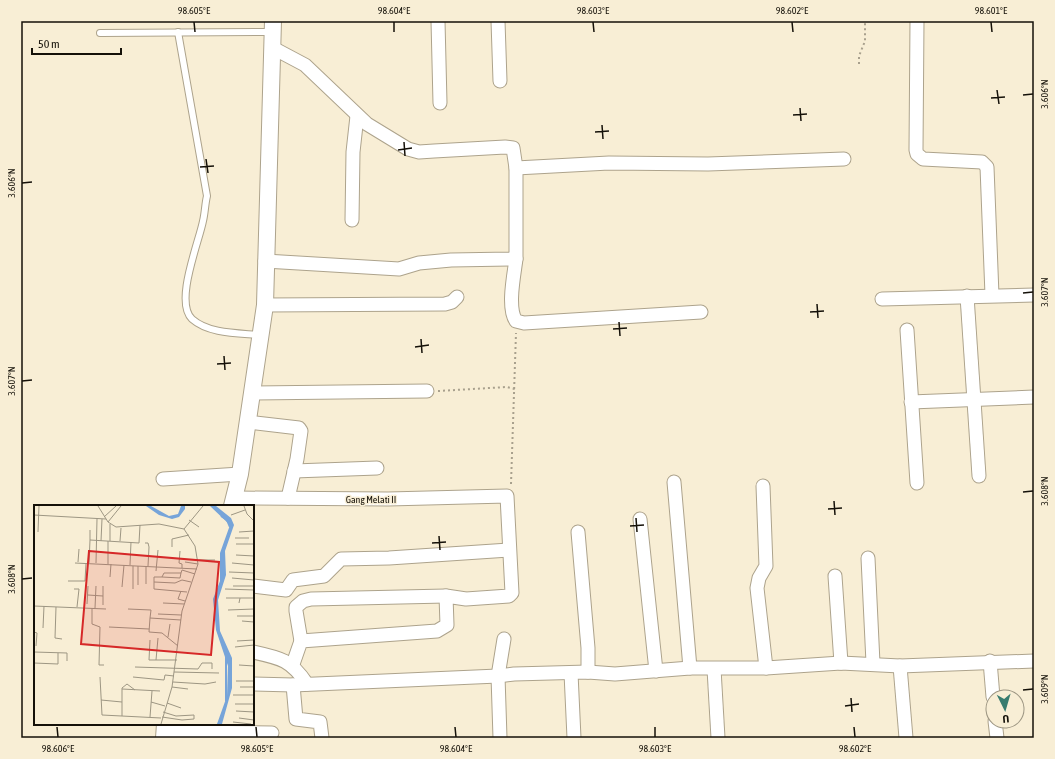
<svg xmlns="http://www.w3.org/2000/svg" width="1055" height="759" font-family="'Asap Condensed',sans-serif">
<style>
.lines{fill:none;stroke-linecap:round;stroke-linejoin:round}
.service-casing{stroke:#ada38c;stroke-width:8}
.minor-casing{stroke:#ada38c;stroke-width:15}
.tertiary-casing{stroke:#ada38c;stroke-width:18}
.path{stroke:#a8a08d;stroke-width:2;stroke-dasharray:2 3;stroke-linecap:butt}
.service{stroke:#fff;stroke-width:6}
.minor{stroke:#fff;stroke-width:13}
.tertiary{stroke:#fff;stroke-width:16}
.ticks{fill:none;stroke:#151109;stroke-width:1.5}
.labels{text-anchor:middle;stroke-width:3;stroke-linejoin:round;paint-order:stroke}
.street-label{font-size:10px;fill:#151109;stroke:#f8eed5}
.inset-river{fill:none;stroke:#76a4d9;stroke-width:2}
.inset-road{fill:none;stroke:#9d9683;stroke-width:1}
.view{fill:#d62828;fill-opacity:0.15;stroke:#d62828;stroke-width:2}
.inset-edge{fill:none;stroke:#151109;stroke-width:2}
.neatline{fill:none;stroke:#151109;stroke-width:1.5}
.ticks-label{font-size:10px;text-anchor:middle;fill:#151109}
</style>
<rect width="100%" height="100%" fill="#f8eed5"/>
<g class="lines">
<defs>
<g id="service">
<path d="M178 32 207 196C205 204 205 213 203 221 199 242 174 302 192 319 209 334 238 333 260 335"/>
<polyline points="100,33 271,32"/>
</g>
<g id="minor">
<polyline points="438,21 440,103"/>
<polyline points="498,21 500,81"/>
<polyline points="917,21 916,150 917,154 923,159 982,162 987,167 992,295"/>
<polyline points="516,168 609,163 708,164 844,159"/>
<polyline points="352,220 353,152 357,116"/>
<path d="M516 259C514 275 507 308 516 321L524 323 701 312"/>
<polyline points="265,261 399,269 419,263 451,260 516,259 516,168 513,148 505,147 434,151 419,152 408,149 367,124 305,65 273,48"/>
<polyline points="967,296 979,476"/>
<polyline points="882,299 1034,295"/>
<polyline points="265,305 445,304 452,302 457,297"/>
<polyline points="907,330 917,483"/>
<polyline points="252,393 427,391"/>
<polyline points="911,402 1034,397"/>
<polyline points="248,422 299,428 301,431 297,459 288,498"/>
<polyline points="294,471 377,468"/>
<polyline points="163,479 240,474"/>
<polyline points="674,482 690,668"/>
<polyline points="763,486 766,566 759,578 757,588 766,668"/>
<polyline points="235,498 388,499 507,496 512,593 509,596 466,599 446,596 447,625 437,631 301,641 293,664"/>
<polyline points="640,519 656,671"/>
<polyline points="578,532 588,648 588,672"/>
<polyline points="868,558 873,663"/>
<polyline points="835,576 841,663"/>
<polyline points="253,586 286,590 293,580 324,576 341,559 389,558 509,550"/>
<polyline points="301,641 296,611 296,607 303,601 311,599 446,596"/>
<path d="M253 652C281 658 291 660 307 684"/>
<polyline points="990,661 993,697"/>
<polyline points="900,666 906,738"/>
<polyline points="714,669 718,738"/>
<polyline points="571,673 574,738"/>
<polyline points="253,684 293,685 498,676 514,674 588,672 615,674 690,668 766,668 841,663 900,666 1034,661"/>
<polyline points="293,685 296,719 320,722 322,738"/>
<polyline points="995,721 997,738"/>
<polyline points="164,732 272,733"/>
<polyline points="500,738 498,676 504,639"/>
</g>
<g id="tertiary">
<polyline points="232,506 240,474 265,305 273,21"/>
<polyline points="164,738 165,724"/>
</g>
</defs>
<use href="#service" class="service-casing"/>
<use href="#minor" class="minor-casing"/>
<use href="#tertiary" class="tertiary-casing"/>
<g class="path">
<polyline points="859,64 859,56 865,41 865,21"/>
<polyline points="438,391 507,387 515,389"/>
<polyline points="511,484 516,333"/>
</g>
<use href="#service" class="service"/>
<use href="#minor" class="minor"/>
<use href="#tertiary" class="tertiary"/>
</g>
<path class="ticks" d="M194 22 195 32M394 22V32M593 22 594 32M792 22 793 32M991 22 992 32M997 90 999 104M1023 95 1033 94M991 98 1005 97M800 108 801 121M793 115 807 114M602 125 603 139M595 132 609 131M404 142 405 156M398 150 412 148M206 159 208 173M200 167 214 166M22 183 32 182M1023 293 1033 292M817 304 818 318M810 312 824 311M619 322 620 336M613 329 627 328M421 339 422 353M415 347 429 345M224 356 225 370M217 364 231 363M22 381 32 380M1023 492 1033 491M834 501 835 515M828 509 842 508M636 518 637 532M630 526 644 525M439 536 440 550M432 543 446 542M22 579 32 578M1023 690 1033 689M851 698 852 712M845 706 859 704M57 727 58 737M256 727 257 737M455 727 456 737M655 727V737M854 727 855 737"/>
<g class="labels">
<g class="street-label">
<text x="371" y="503">Gang Melati II</text>
</g>
</g>
<g transform="translate(34 505)">
<rect width="220" height="220" fill="#f8eed5"/>
<path d="M112 1H117L135 11 144 9 147 1H151V4L145 12 138 14 125 10ZM176 1H182L197 13 200 20 191 46 192 70 184 95 186 126 198 153V183L188 219H183L193 191 194 161 182 125 179 94 186 76V48L196 20Z" fill="#76a4d9"/>
<path class="inset-river" d="M187 11 193 15 196 22M192 196V151"/>
<path class="inset-road" d="M64 1 74 17 82 22 125 19 150 24M210 1 213 9 220 16M0 10 72 14M197 10 211 5M70 12 82 1M155 15 165 22M74 17 87 1M150 24 169 1M56 25V35L105 38 106 20M4 27 5 1M205 27 220 26M201 33H215M67 36 68 14M76 36V19M86 36 87 23M111 38H114L115 42 114 61M202 39H220M138 42V34L155 30M146 46 145 58 148 59V63M202 50 220 51M165 55H181M44 57 45 44M151 57 164 59M41 58 163 64M55 58 56 35M62 58 63 14M198 58 220 60M74 59V36M96 60 97 37M104 61V80M148 65 147 68H130L128 72H120V84L153 87M148 65 161 69M122 66 124 45M195 67 220 68M76 72 77 59M128 72 146 73 147 68M198 73 220 75M34 76H51L52 58M120 77 141 78 148 75 157 77M112 79V61M199 81H220M88 82 90 60M40 84H45L43 102M99 84V61M191 84 220 85M147 86 144 94 151 96M54 90 69 91M192 93H206M129 98 150 99M205 98 206 93H220M53 99 54 81M69 100V81M0 101 72 104M22 102 21 133 28 134M58 103V119L66 122 65 160H70M61 103 62 81M94 104 117 105 116 113M194 105 220 104M124 109 147 110M203 111H220M208 116 220 117M75 122 115 124M9 123 10 101M0 127 3 128 2 141M134 132 136 119M124 133 122 155H143M116 135 115 155H122M203 136 220 135M144 141 128 128 115 127 116 113 147 115M201 142 220 140M0 147 33 148V156M0 158 24 159V148M205 160 220 161M101 162 164 164 168 158H178V164M140 167 185 168M66 172 68 210 127 213M99 172 130 175 131 170 140 171M202 176H220M139 177 171 179 182 177M138 182 154 184M206 182H220M88 184 126 186M199 190H220M67 195 88 197M117 197 131 201M133 198 147 203M201 199H220M202 206 220 207M88 211V183L93 179 101 185M116 212 118 186M128 212 148 215 160 214V210L142 211 129 207M205 213 220 215M199 217 217 219M127 219 138 182 148 106 164 59 161 41 150 24"/>
<path class="view" d="M55 46 185 57 177 150 47 139Z"/>
<rect width="220" height="220" class="inset-edge"/>
</g>
<rect width="1055" height="759" fill="none" stroke="#f8eed5" stroke-width="44"/>
<g transform="translate(1005 709) rotate(175)"><circle r="19" fill="#f8eed5" stroke="#9d9683"/>
<path d="M0-3L7 15L0 10L-7 15Z" fill="#387c6f"/>
<text y="-6" font-size="11" font-weight="bold" text-anchor="middle" fill="#151109">U</text>
</g>
<path d="M32 48v6h89v-6" fill="none" stroke="#151109" stroke-width="2"/>
<text x="38" y="48" font-size="12" fill="#151109" stroke="#f8eed5" stroke-width="3" paint-order="stroke">50 m</text>
<rect x="22" y="22" width="1011" height="715" class="neatline"/>
<g class="ticks-label">
<text x="194" y="14">98.605°E</text>
<text x="394" y="14">98.604°E</text>
<text x="593" y="14">98.603°E</text>
<text x="792" y="14">98.602°E</text>
<text x="991" y="14">98.601°E</text>
<text transform="translate(1044 94) rotate(-90)" y="4">3.606°N</text>
<text transform="translate(11 183) rotate(-90)" y="4">3.606°N</text>
<text transform="translate(1044 292) rotate(-90)" y="4">3.607°N</text>
<text transform="translate(11 381) rotate(-90)" y="4">3.607°N</text>
<text transform="translate(1044 491) rotate(-90)" y="4">3.608°N</text>
<text transform="translate(11 579) rotate(-90)" y="4">3.608°N</text>
<text transform="translate(1044 689) rotate(-90)" y="4">3.609°N</text>
<text x="58" y="752">98.606°E</text>
<text x="257" y="752">98.605°E</text>
<text x="456" y="752">98.604°E</text>
<text x="655" y="752">98.603°E</text>
<text x="855" y="752">98.602°E</text>
</g>
</svg>
